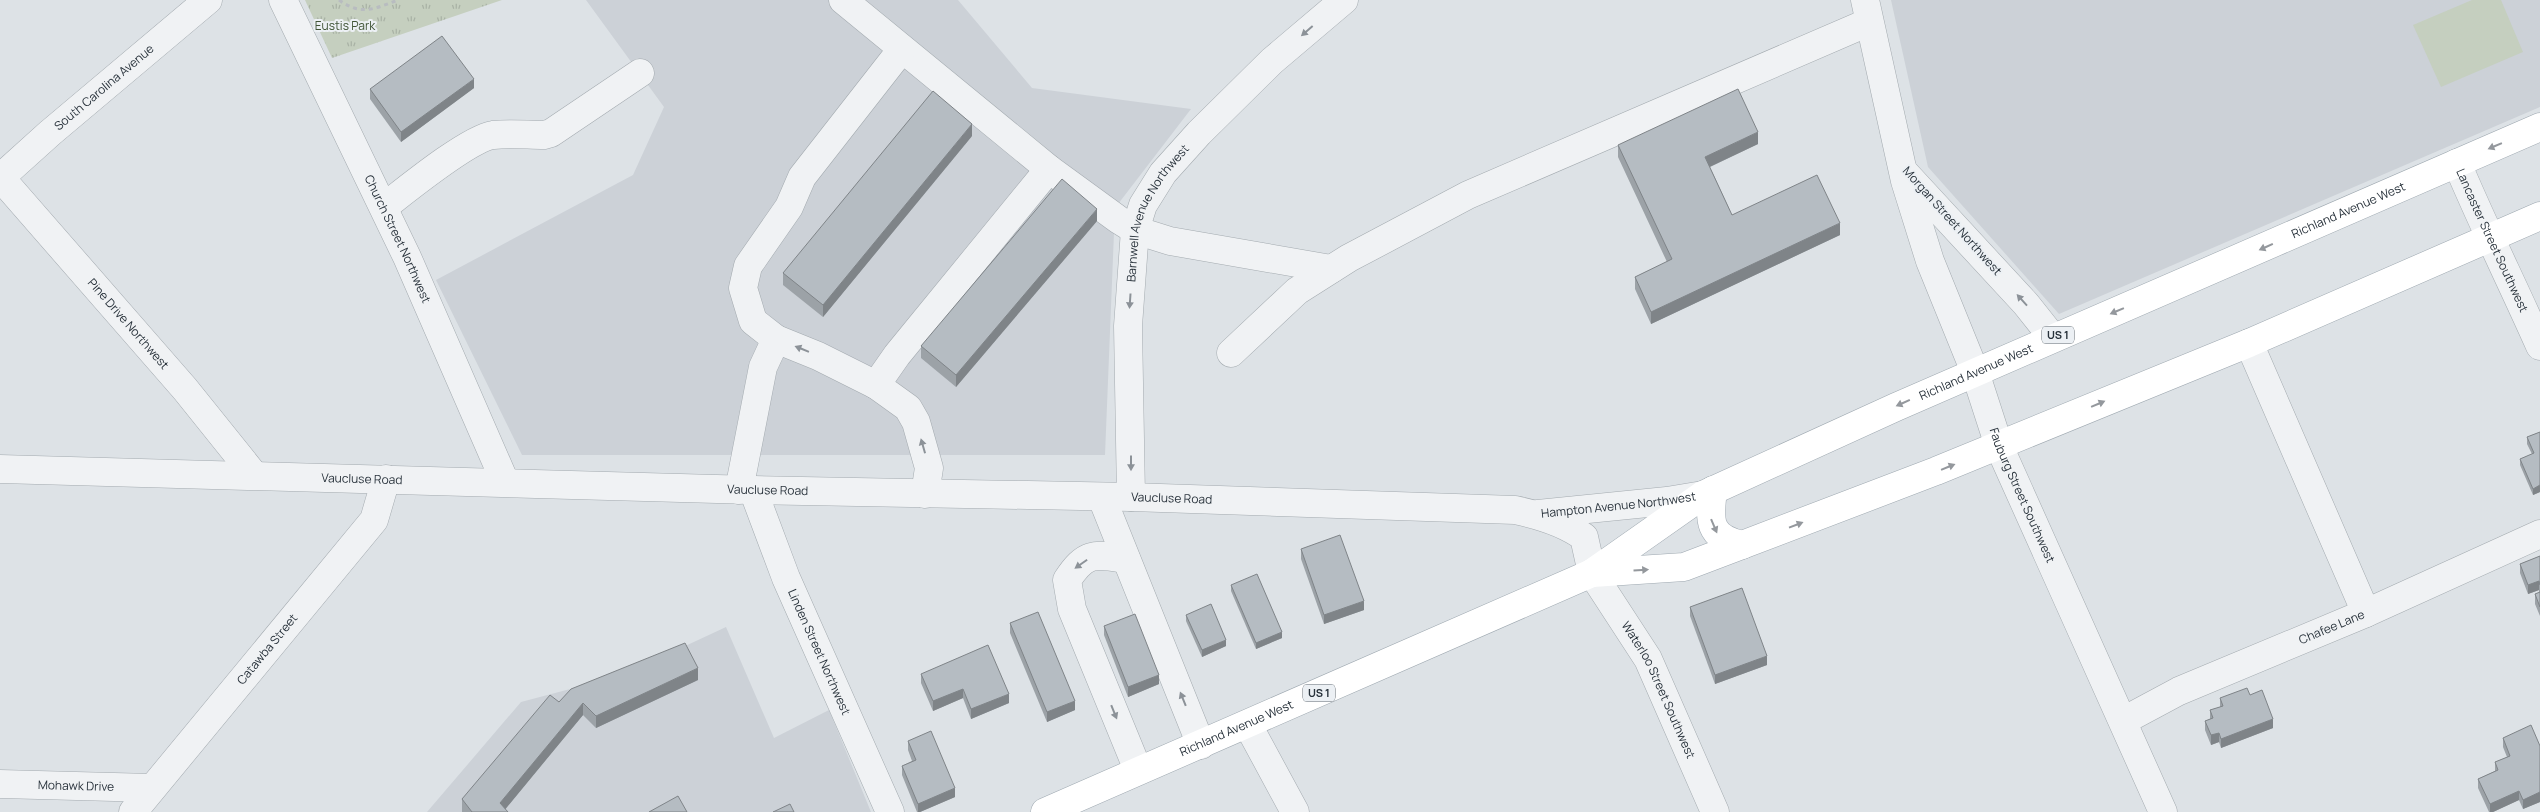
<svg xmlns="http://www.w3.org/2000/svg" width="2540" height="812" font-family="Manrope,sans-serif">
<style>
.built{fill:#ccd1d7}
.park{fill:url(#park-tufts)}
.pitch{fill:#c5cfbf}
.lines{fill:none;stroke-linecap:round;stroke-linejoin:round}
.minor-casing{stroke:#a3aaaf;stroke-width:29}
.major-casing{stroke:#9ea8b0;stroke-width:29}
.path{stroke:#b8bcc0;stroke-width:3;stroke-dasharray:4 4;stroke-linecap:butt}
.minor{stroke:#f0f2f4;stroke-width:28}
.major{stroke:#fff;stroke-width:28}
.wall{fill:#9ca2a7}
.shaded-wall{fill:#7f8488}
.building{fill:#b5bcc2;stroke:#7f8488}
.oneway{fill:#8c9298}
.oneway2{fill:#94989d}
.labels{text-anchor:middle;stroke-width:4;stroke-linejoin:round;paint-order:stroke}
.shield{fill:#ecf0f4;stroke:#636b72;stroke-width:1}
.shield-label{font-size:11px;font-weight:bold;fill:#28323b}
.park-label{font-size:12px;fill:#415537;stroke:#ecf0f4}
.street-label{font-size:12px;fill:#28323b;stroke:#ecf0f4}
</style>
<defs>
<pattern id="park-tufts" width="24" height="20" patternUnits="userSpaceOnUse" patternTransform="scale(1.25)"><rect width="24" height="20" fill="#c5cfbf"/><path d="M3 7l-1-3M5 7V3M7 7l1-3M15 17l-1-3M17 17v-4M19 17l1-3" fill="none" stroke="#a9b2a5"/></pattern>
</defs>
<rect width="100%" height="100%" fill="#dde2e6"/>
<g class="built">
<polygon points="586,0 958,0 1032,88 1191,109 1115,208 1105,455 522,455 436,280 633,175 664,107"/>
<polygon points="1891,0 2540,0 2540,107 2059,314 1928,167"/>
<polygon points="726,627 774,738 829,710 871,812 427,812 521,702 623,675"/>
</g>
<polygon class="park" points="305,0 502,0 332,58"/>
<polygon class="pitch" points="2472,0 2501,0 2523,52 2441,87 2413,25"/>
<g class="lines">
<defs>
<g id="minor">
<path id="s1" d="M283 0 407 257 505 482"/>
<polyline points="843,0 1049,169 1119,220 1135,230 1170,241 1331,269"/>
<path id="s2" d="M1865 0 1905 181 1930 261 1975 372 1999 446 2163 812"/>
<polyline points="902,49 802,177 789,207 748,266 743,288 753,321 776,339 818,356 876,385 908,408 916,422 929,468 925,494"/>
<path id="s3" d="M2457 163C2483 225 2513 285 2540 346"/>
<polyline points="1905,173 2026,304 2053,338"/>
<path id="s4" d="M0 177 185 389 254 475"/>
<path id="s5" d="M0 178 50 133 208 0"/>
<path d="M384 207C406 190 468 139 493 135 510 133 528 135 544 135L551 133 640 73"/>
<polyline points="2249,343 2366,613"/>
<polyline points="1231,353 1297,291 1349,258 1468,195 1869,22"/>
<polyline points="876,385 897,355 1049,169"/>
<path id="s6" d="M0 469 753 490 1131 497 1515 510C1539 515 1565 523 1584 537L1592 573 1648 659 1715 812"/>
<polyline points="739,490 763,367 776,339"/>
<path id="s7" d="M753 490 786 578 890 812"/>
<path id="s8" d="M1131 497 1128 326 1135 230 1143 205 1163 173 1199 133 1272 61 1344 0"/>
<polyline points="1102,498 1201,745"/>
<path id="s9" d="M1538 514 1667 501 1703 495"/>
<path d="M1126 559C1095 554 1086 551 1067 580L1072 609 1138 770"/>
<path id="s10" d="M2123 721 2179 691 2366 613 2540 534"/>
<polyline points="1248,725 1295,812"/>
<path id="s11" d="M0 784 152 788"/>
<path id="s12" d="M133 812 374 520 386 479"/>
</g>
<g id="major">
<path d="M1713 490C1709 521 1708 537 1742 545"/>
<polyline points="1592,573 1684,567 1742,545 1936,471 2249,343 2540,216"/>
<path id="s13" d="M1045 812 1592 573 1703 495 1896 407 2540 127"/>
</g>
</defs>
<use href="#minor" class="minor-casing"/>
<use href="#major" class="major-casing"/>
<path class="path" d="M339 0C361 16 374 9 398 0"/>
<use href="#minor" class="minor"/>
<use href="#major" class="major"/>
</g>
<g class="wall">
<polygon points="474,88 401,142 370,99 370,89"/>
<polygon points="972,136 823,317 783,285 783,273"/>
<polygon points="1758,144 1710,167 1732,215 1840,235 1651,324 1635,289 1635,277 1667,262 1618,157 1618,145"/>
<polygon points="1097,221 956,387 921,358 921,346"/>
<polygon points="2540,432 2540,492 2533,495 2520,465 2520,459 2532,454 2527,444 2527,437"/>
<polygon points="1301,549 1364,610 1324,624 1301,559"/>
<polygon points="2540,556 2540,616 2535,604 2535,594 2539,593 2539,590 2528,594 2520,573 2520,564"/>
<polygon points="1231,585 1282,638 1256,649 1231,591"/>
<polygon points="1690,607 1767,665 1715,684 1690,616"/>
<polygon points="1186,615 1226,646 1202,657 1186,621"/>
<polygon points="1010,623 1075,710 1047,722 1010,633"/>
<polygon points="1104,626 1159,684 1128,697 1104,635"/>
<polygon points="921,674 1009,703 971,719 963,698 933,711 921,683"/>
<polygon points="698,680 596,728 583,715 505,809 508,812 462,812 462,799 559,702"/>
<polygon points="2250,695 2273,728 2221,748 2219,742 2211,745 2205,730 2205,721 2210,719 2210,710 2220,707 2220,698"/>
<polygon points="2503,738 2540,746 2540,802 2523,809 2519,800 2493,812 2489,812 2478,788 2478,779 2495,771 2495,762 2507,757 2503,747"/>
<polygon points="908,741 955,797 920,812 917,812 902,775 902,766 912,761 908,750"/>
</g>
<g class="shaded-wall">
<polygon points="474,79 474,88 401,142 401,132"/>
<polygon points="972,124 972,136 823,317 823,305"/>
<polygon points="1758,132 1758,144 1705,169 1705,157"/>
<polygon points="1097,209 1097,221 956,387 956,375"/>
<polygon points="1840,223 1840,235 1651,324 1651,312"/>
<polygon points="2540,485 2540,492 2533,495 2533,489"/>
<polygon points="2539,581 2539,590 2528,594 2528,585"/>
<polygon points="1364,601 1364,610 1324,624 1324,615"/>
<polygon points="1282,632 1282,638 1256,649 1256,643"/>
<polygon points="1226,640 1226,646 1202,657 1202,650"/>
<polygon points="1767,656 1767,665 1715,684 1715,675"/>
<polygon points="698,668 698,680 596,728 596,716"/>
<polygon points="1159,675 1159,684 1128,697 1128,687"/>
<polygon points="963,689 963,698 933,711 933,701"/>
<polygon points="1009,694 1009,703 971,719 971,709"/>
<polygon points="1075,701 1075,710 1047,722 1047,712"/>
<polygon points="583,703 583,715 503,812 500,803"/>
<polygon points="2273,719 2273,728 2221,748 2221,739"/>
<polygon points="2219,733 2219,742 2211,745 2211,735"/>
<polygon points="955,788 955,797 920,812 918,812 918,804"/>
<polygon points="2519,791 2519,800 2493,812 2490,812 2490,804"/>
<polygon points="2540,792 2540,802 2523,809 2523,800"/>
</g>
<g class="building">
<polygon points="442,36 474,79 401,132 370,89"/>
<polygon points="1738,89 1758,132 1705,157 1732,215 1817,175 1840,223 1651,312 1635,277 1672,259 1618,145"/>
<polygon points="933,91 972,124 823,305 783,273"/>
<polygon points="1062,179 1097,209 956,375 921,346"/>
<polygon points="2540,432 2540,485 2533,489 2520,459 2534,453 2527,437"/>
<polygon points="1340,535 1364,601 1324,615 1301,549"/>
<polygon points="2540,556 2540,585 2539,581 2528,585 2520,564"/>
<polygon points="1257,574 1282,632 1256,643 1231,585"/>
<polygon points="1742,588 1767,656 1715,675 1690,607"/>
<polygon points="2540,592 2540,607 2535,594"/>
<polygon points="1211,604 1226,640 1202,650 1186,615"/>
<polygon points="1038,612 1075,701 1047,712 1010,623"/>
<polygon points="1135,614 1159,675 1128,687 1104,626"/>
<polygon points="685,643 698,668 596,716 583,703 500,803 508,812 472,812 462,799 550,695 559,702 571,689"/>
<polygon points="988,645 1009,694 971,709 963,689 933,701 921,674"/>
<polygon points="2247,688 2250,695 2262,690 2273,719 2221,739 2219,733 2211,735 2205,721 2213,718 2210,710 2223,706 2220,698"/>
<polygon points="2531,725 2540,746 2540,792 2523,800 2519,791 2490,804 2478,779 2498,770 2495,762 2510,756 2503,738"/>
<polygon points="931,731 955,788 918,804 902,766 916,760 908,741"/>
<polygon points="678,796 687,812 649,812"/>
<polygon points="790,804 794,812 773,812"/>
</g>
<defs><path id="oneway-solid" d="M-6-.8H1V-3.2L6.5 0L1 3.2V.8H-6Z" transform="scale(1.25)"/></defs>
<g class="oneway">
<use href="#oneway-solid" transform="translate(1307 31) rotate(139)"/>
<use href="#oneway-solid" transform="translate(2022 300) rotate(-132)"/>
<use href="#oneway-solid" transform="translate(1130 301) rotate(94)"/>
<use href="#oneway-solid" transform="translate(802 349) rotate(-158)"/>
<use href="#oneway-solid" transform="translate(923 446) rotate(-106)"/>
<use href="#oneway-solid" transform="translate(1131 463) rotate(90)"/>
<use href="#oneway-solid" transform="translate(1081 564) rotate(145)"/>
<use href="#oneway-solid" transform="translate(1183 699) rotate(-112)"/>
<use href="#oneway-solid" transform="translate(1114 712) rotate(68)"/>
</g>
<g class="oneway2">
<use href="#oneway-solid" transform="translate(2495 146) rotate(157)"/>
<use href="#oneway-solid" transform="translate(2266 247) rotate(156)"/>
<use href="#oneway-solid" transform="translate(2117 311) rotate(157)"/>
<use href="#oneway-solid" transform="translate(1903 403) rotate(156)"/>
<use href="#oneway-solid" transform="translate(2098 404) rotate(-23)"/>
<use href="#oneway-solid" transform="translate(1948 467) rotate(-22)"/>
<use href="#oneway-solid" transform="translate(1796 525) rotate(-21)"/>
<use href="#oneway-solid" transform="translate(1714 526) rotate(67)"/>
<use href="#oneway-solid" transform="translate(1641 570) rotate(-4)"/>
</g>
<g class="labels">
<g class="shield">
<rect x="2042" y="326.5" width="32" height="17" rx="4"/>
<rect x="1303" y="684.5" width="32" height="17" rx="4"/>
</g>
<g class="shield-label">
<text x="2058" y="339">US 1</text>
<text x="1319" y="697">US 1</text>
</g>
<g class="park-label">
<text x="345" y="30">Eustis Park</text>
</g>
<g class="street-label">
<text dy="4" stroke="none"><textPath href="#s5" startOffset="138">South Carolina Avenue</textPath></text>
<text dy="4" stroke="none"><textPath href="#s13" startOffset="1438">Richland Avenue West</textPath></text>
<text dy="4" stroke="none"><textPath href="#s8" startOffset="291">Barnwell Avenue Northwest</textPath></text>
<text transform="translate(1952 221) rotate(48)" y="4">Morgan Street Northwest</text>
<text dy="4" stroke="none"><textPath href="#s1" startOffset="265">Church Street Northwest</textPath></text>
<text dy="4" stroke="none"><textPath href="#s3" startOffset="85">Lancaster Street Southwest</textPath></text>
<text dy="4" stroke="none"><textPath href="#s4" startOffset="195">Pine Drive Northwest</textPath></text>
<text dy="4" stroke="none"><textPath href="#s13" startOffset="1032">Richland Avenue West</textPath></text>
<text dy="4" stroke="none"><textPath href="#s6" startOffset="362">Vaucluse Road</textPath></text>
<text dy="4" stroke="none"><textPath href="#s6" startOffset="768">Vaucluse Road</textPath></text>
<text dy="4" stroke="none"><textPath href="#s2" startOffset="521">Fauburg Street Southwest</textPath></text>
<text dy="4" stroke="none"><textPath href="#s6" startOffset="1172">Vaucluse Road</textPath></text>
<text dy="4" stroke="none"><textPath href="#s9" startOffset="81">Hampton Avenue Northwest</textPath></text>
<text dy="4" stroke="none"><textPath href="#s10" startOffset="229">Chafee Lane</textPath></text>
<text dy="4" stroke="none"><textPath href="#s12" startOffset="211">Catawba Street</textPath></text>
<text dy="4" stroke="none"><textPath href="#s7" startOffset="175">Linden Street Northwest</textPath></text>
<text dy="4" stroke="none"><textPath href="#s6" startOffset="1762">Waterloo Street Southwest</textPath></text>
<text dy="4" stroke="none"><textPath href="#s13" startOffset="209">Richland Avenue West</textPath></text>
<text dy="4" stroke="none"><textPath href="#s11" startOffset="76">Mohawk Drive</textPath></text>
</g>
</g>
</svg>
